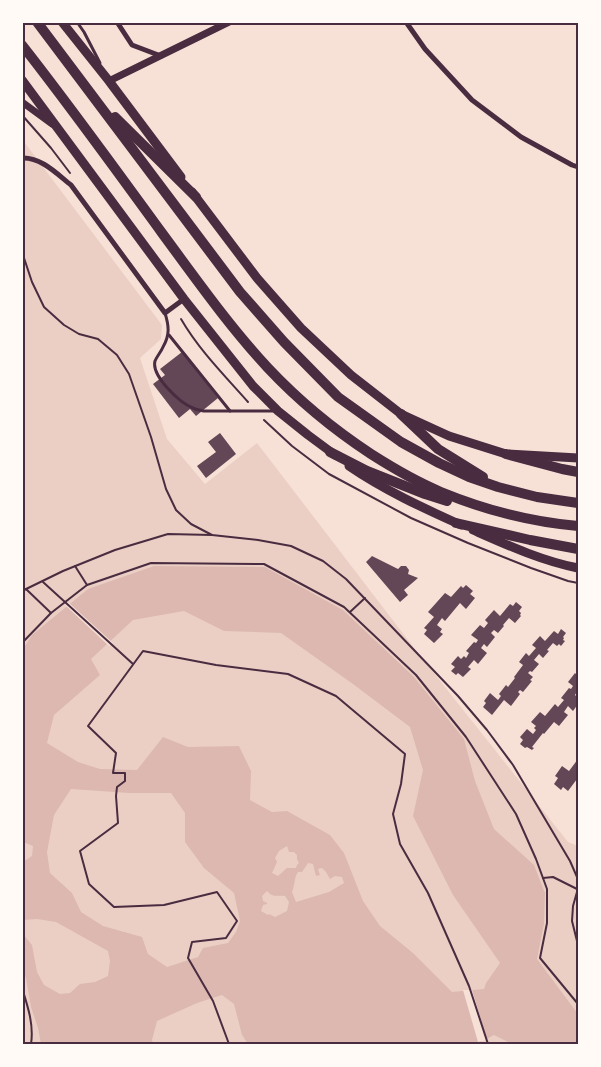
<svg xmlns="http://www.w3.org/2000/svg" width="601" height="1067" font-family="'PT Sans',sans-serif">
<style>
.green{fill:#ebcfc5}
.water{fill:#dcb8b0;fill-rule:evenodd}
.pier{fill:#f7e1d7}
.building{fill:#644757}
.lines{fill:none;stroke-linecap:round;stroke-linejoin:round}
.path{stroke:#4a2c40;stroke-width:2}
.service{stroke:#4a2c40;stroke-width:3}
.minor{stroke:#4a2c40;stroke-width:5}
.tertiary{stroke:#4a2c40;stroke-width:7}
.primary{stroke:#4a2c40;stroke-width:9}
.trunk{stroke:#4a2c40;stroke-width:10}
.motorway{stroke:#4a2c40;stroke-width:10}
.neatline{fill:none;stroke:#4a2c40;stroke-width:2}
</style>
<rect width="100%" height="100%" fill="#f7e1d7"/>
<polygon class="green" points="22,139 162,325 161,339 140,358 167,439 205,484 257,443 418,653 568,842 578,846 578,1044 23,1044"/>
<path class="water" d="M154 566 265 567 343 610 414 677 464 739 475 781 494 829 534 865 545 893 544 924 537 959 578 1014V1044H512L494 1035 477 1044H248L242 1035 234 1004 222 995 197 1003 157 1021 152 1040 153 1044H41L38 1028 31 1007 26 978 23 972V934L32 945 37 972 44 985 60 994 70 993 80 984 95 982 108 976 110 961 108 951 56 922 37 919 23 920V862L32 856 33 846 23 842V649L32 635 88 589ZM184 611 224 631 281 633 353 684 410 727 423 770 413 816 453 895 500 963 486 983 484 989 452 992 413 953 380 926 363 901 344 853 330 835 287 811 272 812 250 800 251 771 239 746 188 747 163 737 137 770 100 769 78 762 47 743 54 715 100 675 91 659 133 620ZM71 789 129 793H171L185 813V842L204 868 234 893 240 921 236 932 228 943 203 948 198 957 167 967 148 954 142 937 103 926 81 912 72 893 50 873 47 852 54 815ZM287 846 289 852H294L297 855V859L299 863 297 865 296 868H287L278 876 272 873 277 862 275 858 279 851ZM308 863 313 864 316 876 320 875 318 869 322 868 326 872 330 879 335 876 342 877 344 883 329 892 296 902 292 892C295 885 294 878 298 872H302ZM267 891C273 898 277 895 285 896L289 902 287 911 275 917 269 914 268 915 261 911 263 905 267 904V903L263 901 262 896Z"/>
<g class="pier">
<polygon points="68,602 113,643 109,646 65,605"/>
<polygon points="463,990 472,990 487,1040 478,1042"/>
</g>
<g class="building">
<polygon points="182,352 218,398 196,416 190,409 179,418 153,384 165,375 160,369"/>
<polygon points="220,433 236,454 206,478 197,466 216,452 208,442"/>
<polygon points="372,556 398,569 401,566 406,566 409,570 408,574 418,578 404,590 408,595 400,602 366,562"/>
<polygon points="466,585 473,591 470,594 475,598 466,609 460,603 445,621 442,618 437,625 442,629 440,632 443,634 434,643 424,634 427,630 424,628 434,617 428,612 445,593 451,597 461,586 463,588"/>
<polygon points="516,602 522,607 519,611 521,613 520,615 521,616 515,623 509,618 503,625 504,626 498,633 494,630 491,633 495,637 487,647 484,644 481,648 487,653 478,664 474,660 468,667 471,669 463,677 458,673 456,675 451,671 455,667 451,664 458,656 461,659 464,656 466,658 469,653 466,651 474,642 476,643 478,640 471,635 480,625 484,628 488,623 485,620 494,610 500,616 510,604 513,606"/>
<polygon points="561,629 566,633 563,637 564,638 563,640 565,641 561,646 559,644 557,646 553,643 547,650 549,651 543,658 539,654 534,660 539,664 532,672 530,671 528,673 533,677 530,680 532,681 523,692 520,690 518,692 520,694 511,706 504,700 492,715 483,707 486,703 484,701 490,693 498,700 501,696 499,694 506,685 508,687 515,678 514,677 523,665 519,662 526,653 529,656 536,648 532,645 540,636 545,641 554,631 558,634"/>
<polygon points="575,673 578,676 578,690 575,695 578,698 578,704 573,711 568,706 564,712 568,715 559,726 554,722 544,734 543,733 532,747 534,748 532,750 527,747 525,748 520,744 523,740 520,737 527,729 533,734 536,730 534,728 536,726 531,722 540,712 545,716 555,704 558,707 564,700 561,698 569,688 571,689 573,686 568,682"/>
<polygon points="578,759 578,780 577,779 568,791 563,787 561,790 554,784 558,778 555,776 562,766 569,771"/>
</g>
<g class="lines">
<g class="path">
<polyline points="22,115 51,148 70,173"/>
<polyline points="22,252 32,282 44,307 64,325 79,334 98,339 117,355 129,374 151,437 166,489 176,510 191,524 212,535 258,540 291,546 323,561 346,579 458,696 487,730 513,765 570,861 577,877 577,892 573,906 572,921 578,945"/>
<path d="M181 319C199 350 225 376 248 402"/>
<polyline points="264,420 292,446 329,474 411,518 468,543 531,568 568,581 578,583"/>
<polyline points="75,566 87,585"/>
<polyline points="43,582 133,664"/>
<polyline points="26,589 51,613"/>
<polyline points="22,591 63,571 115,550 168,534 212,535"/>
<polyline points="350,612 365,598"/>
<polyline points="22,643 51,613 87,585 151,563 264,564 344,607 416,675 466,737 516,814 536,859 547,889 547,923 540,958 578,1004"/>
<polyline points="543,878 553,877 577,889"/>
<path d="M22 988C28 1007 34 1025 31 1044"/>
<polyline points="229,1044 213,1001 188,958 192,942 226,938 237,921 217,892 164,905 114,907 89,884 80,851 118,823 116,796 117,787 125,781 125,773 113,773 116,753 88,726 143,651 216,665 288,674 336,696 405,754 401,784 393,814 400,844 428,893 469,986 488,1044"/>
</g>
<g class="service">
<polyline points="77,22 84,32 100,63"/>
<path d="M165 313C169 326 170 335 163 347 161 352 157 356 155 361 151 376 180 403 193 408 196 410 200 410 204 411H276"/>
<polyline points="169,335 230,411"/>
</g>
<g class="minor">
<polyline points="117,22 132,45 161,56"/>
<polyline points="406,22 425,49 472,100 521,137 572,165 578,167"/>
<path d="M22 158C41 157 57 174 71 185L165 313 184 299"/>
</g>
<g class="tertiary">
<polyline points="109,81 229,22"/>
<polyline points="22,102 52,124"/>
</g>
<g class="primary">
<polyline points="62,22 109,81 181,177"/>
<polyline points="22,80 184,299 253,386 278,411 308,435 335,455"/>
<polyline points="192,192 257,278 301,328 351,375 401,414 449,436 506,454 578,458"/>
<path d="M349 466C384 490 423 508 461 525"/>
<path d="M473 530C507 545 542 561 578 568"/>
</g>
<g class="trunk">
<polyline points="37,22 240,292 284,342 338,397 401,442 439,463 469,477 498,487 537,497 578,503"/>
<path d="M22 45C70 106 116 170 162 233 196 279 229 326 268 368 299 401 333 429 371 454 393 468 417 482 441 492 485 510 532 522 578 526"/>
<polyline points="115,117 196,197"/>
<polyline points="401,414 438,449 483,477"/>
<polyline points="330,452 367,471 425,494 447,501"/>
</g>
<g class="motorway">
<polyline points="506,454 562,469 578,472"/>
<polyline points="456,523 530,540 578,549"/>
</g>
</g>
<rect width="601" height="1067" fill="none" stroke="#fffaf5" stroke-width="48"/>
<rect x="24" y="24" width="553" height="1019" class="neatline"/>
</svg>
